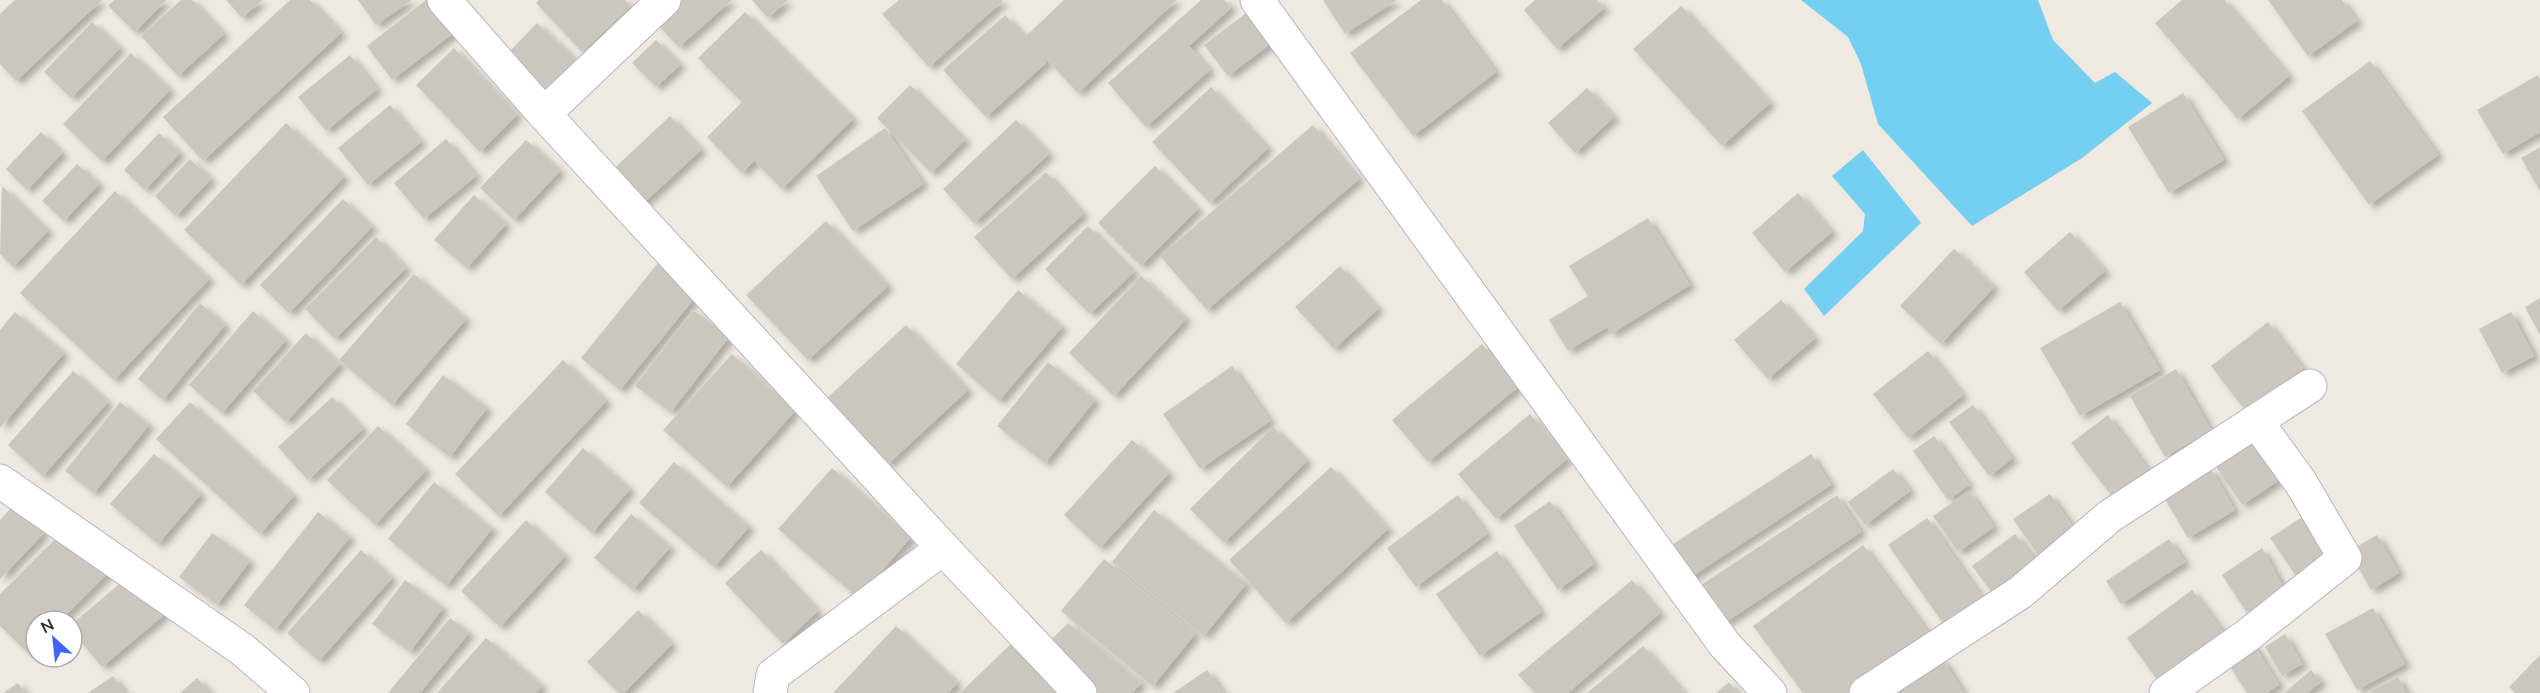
<svg xmlns="http://www.w3.org/2000/svg" width="2540" height="693" font-family="Mulish,sans-serif">
<style>
.water{fill:#75cff0}
.building{fill:#cbc7bf;filter:url(#shadow)}
.lines{fill:none;stroke-linecap:round;stroke-linejoin:round}
.street-casing{stroke:#b4b7c1;stroke-width:35}
.street{stroke:#fff;stroke-width:33}
</style>
<defs>
<filter id="shadow"><feDropShadow dx="6" dy="4" stdDeviation="3" flood-color="#0004"/></filter>
</defs>
<rect width="100%" height="100%" fill="#efe9e1"/>
<g class="water">
<polygon points="1801,0 2038,0 2053,40 2095,83 2115,72 2152,103 2082,158 1972,226 1878,124 1861,64 1848,37"/>
<polygon points="1863,150 1921,223 1824,316 1804,289 1863,231 1865,214 1832,176"/>
</g>
<g class="building">
<polygon points="15,0 102,0 16,81 0,64 0,14"/>
<polygon points="114,0 166,0 135,32 108,6"/>
<polygon points="181,0 192,0 224,34 178,76 141,36"/>
<polygon points="226,0 262,0 242,18"/>
<polygon points="290,0 310,0 341,33 203,161 163,117"/>
<polygon points="358,0 412,0 376,25"/>
<polygon points="426,0 432,0 456,31 392,80 367,46"/>
<polygon points="539,0 625,0 631,6 582,52 536,3"/>
<polygon points="680,0 732,0 679,47 655,22"/>
<polygon points="752,0 788,0 768,18"/>
<polygon points="899,0 1002,0 1003,1 929,67 882,14"/>
<polygon points="1064,0 1177,0 1078,93 1028,40 1047,62 986,117 943,70 1005,15 1025,37"/>
<polygon points="1201,0 1224,0 1231,8 1189,46 1210,70 1146,127 1108,83"/>
<polygon points="1323,0 1397,0 1345,34"/>
<polygon points="1421,0 1442,0 1496,72 1413,136 1350,53"/>
<polygon points="1535,0 1597,0 1604,8 1557,49 1524,10"/>
<polygon points="2182,0 2224,0 2289,76 2238,119 2155,23"/>
<polygon points="2268,0 2342,0 2357,21 2308,56"/>
<polygon points="1681,6 1770,103 1722,146 1633,49"/>
<polygon points="1254,7 1278,38 1228,76 1204,45"/>
<polygon points="745,12 853,119 782,189 754,161 742,173 707,137 742,102 698,58"/>
<polygon points="92,22 120,48 71,98 44,72"/>
<polygon points="537,23 576,61 546,92 507,54"/>
<polygon points="656,40 680,65 656,87 632,63"/>
<polygon points="454,48 517,115 480,152 416,85"/>
<polygon points="131,53 170,90 102,161 63,124"/>
<polygon points="350,55 377,89 326,131 298,97"/>
<polygon points="2370,61 2438,155 2369,205 2302,111"/>
<polygon points="2538,75 2540,79 2540,132 2503,154 2477,110"/>
<polygon points="910,85 965,140 931,173 877,118"/>
<polygon points="1211,87 1268,148 1210,203 1152,142"/>
<polygon points="1587,88 1614,117 1575,153 1548,123"/>
<polygon points="2183,93 2224,160 2169,193 2128,127"/>
<polygon points="390,105 421,142 368,185 338,148"/>
<polygon points="670,116 701,150 636,210 605,177"/>
<polygon points="1016,120 1049,154 974,223 943,189"/>
<polygon points="286,123 344,177 241,285 184,230"/>
<polygon points="1313,125 1359,179 1207,310 1160,256"/>
<polygon points="885,128 923,184 853,231 816,176"/>
<polygon points="41,132 62,153 27,190 6,169"/>
<polygon points="159,133 180,153 145,190 124,170"/>
<polygon points="446,139 476,176 424,219 394,183"/>
<polygon points="526,140 560,171 514,220 480,188"/>
<polygon points="2540,147 2540,191 2521,158"/>
<polygon points="190,159 211,179 176,216 155,196"/>
<polygon points="77,164 99,184 64,221 42,201"/>
<polygon points="1155,166 1198,209 1141,266 1098,223"/>
<polygon points="1046,172 1083,214 1012,279 974,237"/>
<polygon points="2,186 48,231 13,267 0,254"/>
<polygon points="115,191 209,279 114,380 20,293"/>
<polygon points="1798,193 1832,232 1785,272 1752,233"/>
<polygon points="474,195 506,224 467,268 434,240"/>
<polygon points="343,199 372,227 289,313 260,285"/>
<polygon points="1648,218 1690,285 1611,334 1607,327 1568,351 1549,320 1588,296 1569,266"/>
<polygon points="826,221 888,286 808,360 746,295"/>
<polygon points="1088,226 1134,272 1090,314 1045,269"/>
<polygon points="2070,232 2105,271 2058,311 2024,272"/>
<polygon points="376,237 406,268 335,339 305,309"/>
<polygon points="1954,249 1994,287 1941,344 1900,306"/>
<polygon points="658,263 697,295 620,390 581,358"/>
<polygon points="1340,266 1378,309 1334,349 1295,307"/>
<polygon points="414,274 466,319 392,405 339,360"/>
<polygon points="1141,276 1186,319 1114,396 1069,353"/>
<polygon points="1018,290 1062,327 999,401 956,364"/>
<polygon points="2540,298 2540,335 2525,307"/>
<polygon points="1781,300 1815,338 1768,379 1734,340"/>
<polygon points="2120,302 2160,370 2080,416 2040,348"/>
<polygon points="200,303 225,325 163,400 138,379"/>
<polygon points="693,310 729,337 671,412 635,386"/>
<polygon points="253,311 286,340 222,413 189,385"/>
<polygon points="15,312 64,353 0,428 0,330"/>
<polygon points="2511,312 2534,356 2502,373 2479,329"/>
<polygon points="2268,322 2303,369 2247,413 2211,366"/>
<polygon points="906,325 968,390 887,465 826,399"/>
<polygon points="306,333 340,364 286,422 253,391"/>
<polygon points="1482,344 1518,387 1428,462 1392,420"/>
<polygon points="1928,351 1963,395 1908,438 1873,394"/>
<polygon points="732,354 795,411 727,487 663,430"/>
<polygon points="563,360 606,401 499,516 455,474"/>
<polygon points="1048,362 1095,400 1045,463 997,426"/>
<polygon points="1232,366 1270,421 1200,469 1163,414"/>
<polygon points="2176,369 2211,430 2165,457 2130,396"/>
<polygon points="73,371 108,402 43,476 8,445"/>
<polygon points="443,375 487,408 450,457 406,424"/>
<polygon points="332,397 363,429 308,480 278,447"/>
<polygon points="120,402 149,425 94,493 65,471"/>
<polygon points="190,402 294,496 260,534 156,439"/>
<polygon points="1973,405 2012,459 1989,476 1949,422"/>
<polygon points="1530,414 1567,459 1496,519 1458,474"/>
<polygon points="2108,415 2153,476 2117,503 2071,443"/>
<polygon points="378,426 426,470 375,525 327,480"/>
<polygon points="1273,427 1307,461 1224,543 1190,509"/>
<polygon points="1934,436 1969,485 1948,500 1913,451"/>
<polygon points="1132,440 1169,473 1100,548 1064,515"/>
<polygon points="2257,440 2278,481 2242,505 2216,467"/>
<polygon points="583,448 630,489 592,533 545,492"/>
<polygon points="154,454 201,494 158,544 110,504"/>
<polygon points="1811,454 1831,485 1685,581 1664,550"/>
<polygon points="674,462 749,527 714,567 639,503"/>
<polygon points="1331,467 1388,529 1286,623 1229,560"/>
<polygon points="832,468 911,537 858,598 778,529"/>
<polygon points="2210,468 2235,510 2188,538 2163,496"/>
<polygon points="1893,469 1910,491 1865,525 1848,502"/>
<polygon points="434,482 492,529 446,586 388,539"/>
<polygon points="1969,491 1994,527 1958,552 1933,516"/>
<polygon points="2050,494 2075,530 2038,555 2013,519"/>
<polygon points="1458,495 1487,534 1416,587 1387,548"/>
<polygon points="1837,495 1861,532 1723,624 1698,587"/>
<polygon points="1550,501 1594,564 1558,590 1514,526"/>
<polygon points="14,505 44,533 0,579 0,520"/>
<polygon points="1154,510 1246,584 1204,636 1112,562"/>
<polygon points="318,512 350,537 275,630 244,605"/>
<polygon points="2310,512 2332,552 2296,576 2270,538"/>
<polygon points="631,514 670,547 633,590 594,558"/>
<polygon points="1927,518 1983,599 1945,626 1888,545"/>
<polygon points="526,520 565,556 500,627 461,591"/>
<polygon points="66,528 110,571 60,621 36,621 36,645 28,653 0,626 0,594"/>
<polygon points="212,533 250,561 217,605 179,577"/>
<polygon points="2015,534 2036,561 1993,594 1972,566"/>
<polygon points="2377,535 2399,573 2371,590 2349,551"/>
<polygon points="2169,539 2185,562 2121,604 2106,581"/>
<polygon points="1863,545 1933,639 1859,693 1803,693 1753,626"/>
<polygon points="2262,548 2284,589 2247,613 2222,575"/>
<polygon points="361,550 392,578 319,661 287,633"/>
<polygon points="761,550 818,611 783,644 725,583"/>
<polygon points="1497,551 1541,612 1480,656 1436,594"/>
<polygon points="1104,559 1195,634 1153,686 1061,611"/>
<polygon points="131,574 165,614 102,667 72,631 72,624"/>
<polygon points="405,580 443,608 410,652 372,624"/>
<polygon points="1632,580 1660,613 1568,693 1535,693 1518,675"/>
<polygon points="2192,590 2226,636 2160,684 2127,638"/>
<polygon points="2373,608 2405,664 2357,690 2325,634"/>
<polygon points="638,610 672,644 624,693 619,693 587,662"/>
<polygon points="450,618 469,633 420,693 388,693"/>
<polygon points="1068,623 1141,683 1132,693 1096,693 1046,645"/>
<polygon points="896,626 957,683 948,693 833,693"/>
<polygon points="2285,634 2302,664 2282,676 2265,647"/>
<polygon points="486,638 542,686 536,693 437,693"/>
<polygon points="2252,642 2279,685 2266,693 2247,693 2225,659"/>
<polygon points="1012,643 1059,693 960,693"/>
<polygon points="1643,646 1684,693 1587,693"/>
<polygon points="2540,655 2540,693 2515,693 2509,687"/>
<polygon points="1942,658 1964,693 1886,693"/>
<polygon points="1207,670 1223,693 1173,693"/>
<polygon points="2311,670 2321,682 2307,693 2284,693"/>
<polygon points="113,676 125,693 88,693"/>
<polygon points="2398,677 2406,693 2368,693"/>
<polygon points="197,678 210,693 180,693"/>
<polygon points="1729,682 1738,693 1716,693"/>
<polygon points="18,683 25,693 3,693"/>
</g>
<g class="lines">
<defs>
<g id="street">
<polyline points="444,0 544,114 664,0"/>
<polyline points="1257,0 1725,645 1770,693"/>
<polyline points="544,114 943,548 1080,693"/>
<polyline points="0,481 243,650 293,693"/>
<polyline points="770,693 773,675 943,548"/>
<polyline points="1866,693 2021,592 2110,516 2310,386"/>
<polyline points="2166,693 2248,635 2345,558 2301,483 2257,422"/>
</g>
</defs>
<use href="#street" class="street-casing"/>
<use href="#street" class="street"/>
</g>
<g transform="translate(54 639) rotate(333)"><circle r="28" fill="#ffffff" stroke="#ababab" stroke-width="1.5"/>
<path d="M0-4.5L10 22L0 15L-10 22Z" fill="#4264fb"/>
<text y="-9" font-size="16" font-weight="bold" text-anchor="middle" fill="#2e2e2e">N</text>
</g>
</svg>
